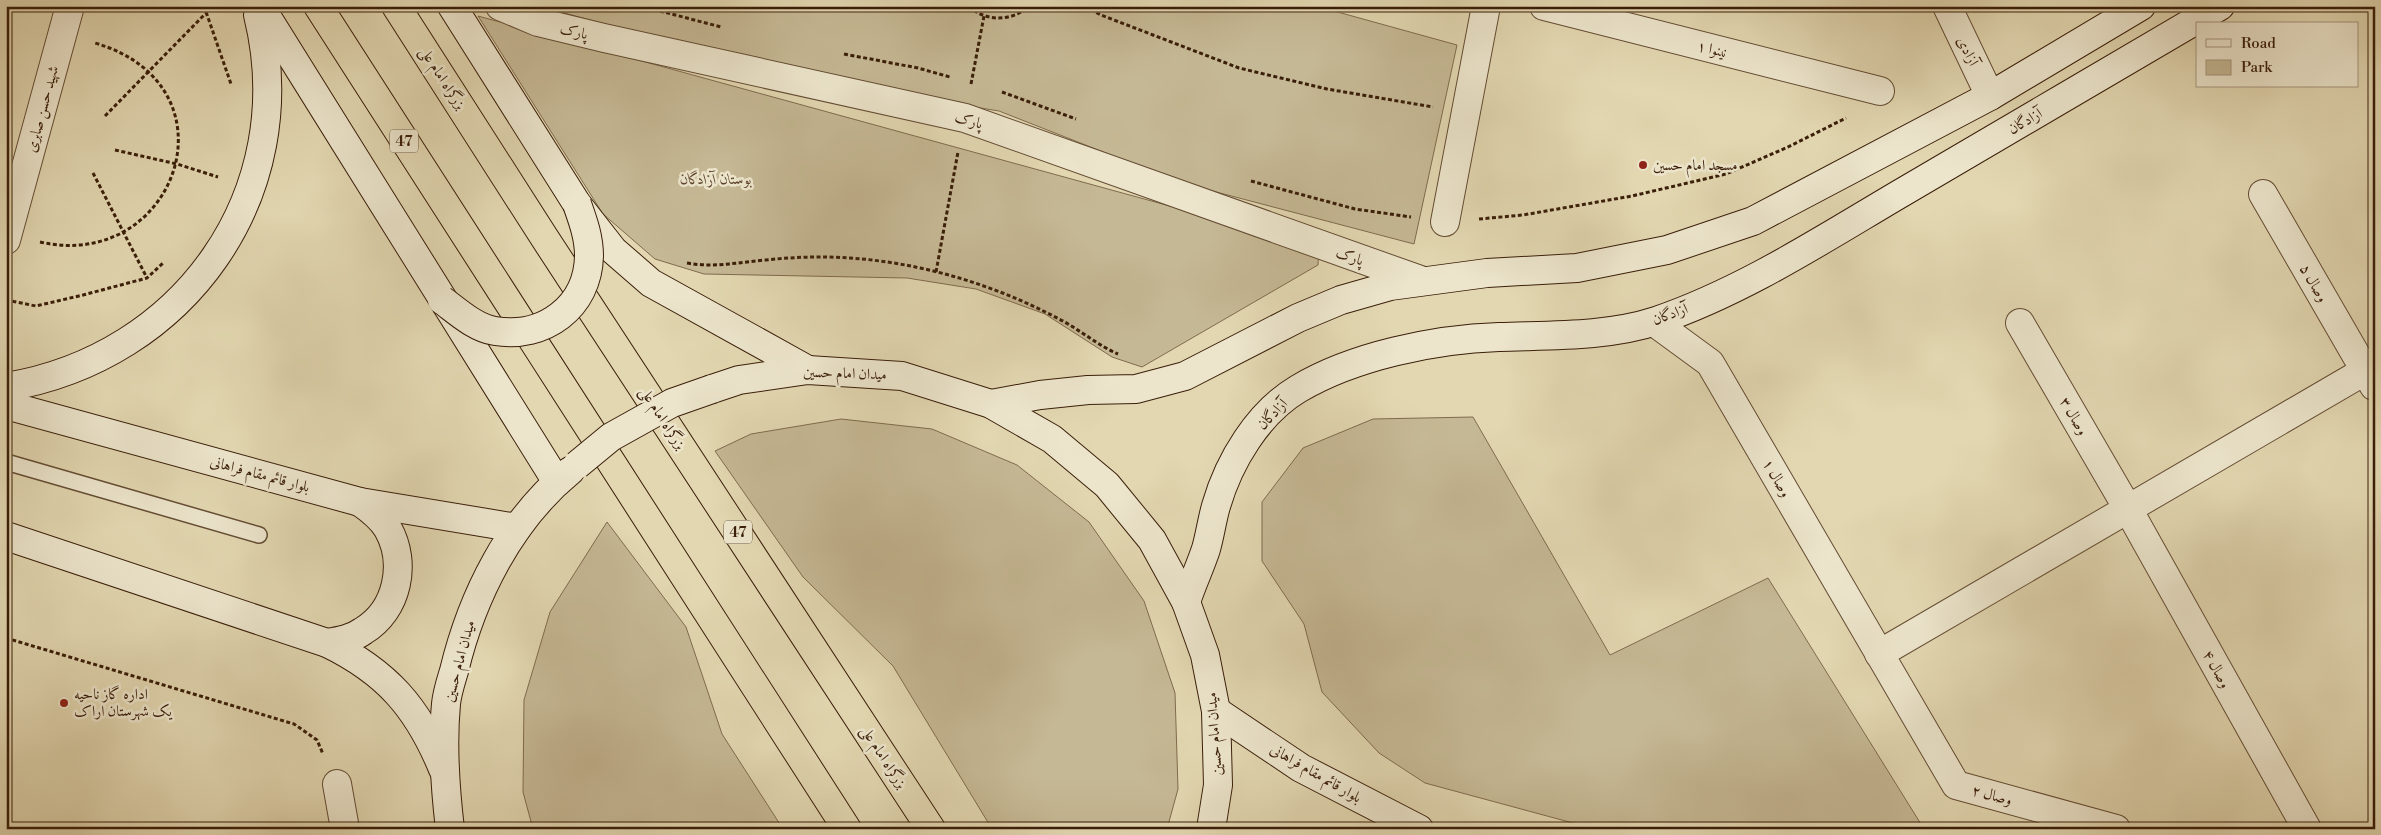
<svg xmlns="http://www.w3.org/2000/svg" width="2381" height="835" font-family="'Libre Bodoni',Amiri,serif">
<style>
.green{fill:#c5b894;stroke:#806b4e}
.lines{fill:none;stroke-linecap:round;stroke-linejoin:round}
.lane-casing{stroke:#644c33;stroke-width:18}
.street-casing{stroke:#644c33;stroke-width:30}
.secondary-casing{stroke:#3a1e09;stroke-width:30}
.highway-casing{stroke:#3a1e09;stroke-width:30}
.path{stroke:#3a1e09;stroke-width:3;stroke-dasharray:4 2.5;stroke-linecap:butt}
.lane{stroke:#ece5cc;stroke-width:15}
.street{stroke:#ece5cc;stroke-width:28}
.secondary{stroke:#ece5cc;stroke-width:28}
.highway{stroke:#e2d7b1;stroke-width:28}
.secondary-bridge-casing{stroke:#3a1e09;stroke-width:30;stroke-linecap:butt}
.secondary-bridge{stroke:#ece5cc;stroke-width:28}
.poi-dot{fill:#8f2418;stroke:#ece5cc;stroke-width:2}
.labels{text-anchor:middle;stroke-width:5;stroke-linejoin:round;paint-order:stroke}
.shield{fill:#ece5cc;stroke:#6f5a44;stroke-width:1}
.shield-label{font-size:14px;font-weight:bold;fill:#3a1e09}
.street-label{font-size:15px;fill:#3a1e09;stroke:#ece5cc}
.poi-label{font-size:15px;fill:#3a1e09;stroke:#ece5cc;text-anchor:start}
.park-label{font-size:15px;font-style:italic;fill:#5d442c;stroke:#ece5cc}
</style>
<rect width="100%" height="100%" fill="#e2d7b1"/>
<filter id="stains"><feTurbulence type="fractalNoise" baseFrequency=".004" numOctaves="4"/><feColorMatrix values="0 0 0 0 .2 0 0 0 0 .09 0 0 0 0 .02 0 0 0 .5 -.17"/></filter>
<radialGradient id="worn" r=".72"><stop offset=".6" stop-color="#630" stop-opacity="0"/><stop offset="1" stop-color="#630" stop-opacity=".3"/></radialGradient>
<g class="green">
<polygon points="539,6 1316,6 1457,45 1414,244 1182,183 999,111 808,80"/>
<polygon points="478,16 1319,247 1318,265 1142,367 1112,357 1045,314 976,289 907,278 704,274 655,259 603,214"/>
<polygon points="1473,417 1610,655 1768,578 1924,829 1595,829 1425,783 1379,753 1322,692 1304,624 1262,561 1262,502 1303,448 1373,419"/>
<polygon points="841,419 932,429 1017,465 1089,522 1144,601 1175,693 1178,789 1167,829 992,829 893,666 803,577 715,451 751,434"/>
<polygon points="607,522 686,627 722,734 783,829 533,829 523,792 524,700 550,612"/>
</g>
<g class="lines">
<defs>
<polyline id="lane" points="6,462 259,535"/>
<g id="street">
<polyline points="500,6 538,22 604,38 965,118 1423,281"/>
<polyline points="1544,6 1880,91"/>
<polyline points="1947,6 1990,96"/>
<polyline points="2263,194 2374,386"/>
<polyline points="1445,222 1486,6"/>
<polyline points="6,240 70,6"/>
<polyline points="1654,322 1710,363 1956,785 2116,829"/>
<polyline points="2020,323 2128,509 2307,829"/>
<polyline points="1879,654 2375,365"/>
<polyline points="337,784 345,829"/>
</g>
<g id="secondary">
<polyline points="260,6 557,482"/>
<polyline points="452,6 577,204 613,250 651,283 808,370"/>
<path d="M6 387C184 358 302 193 258 15"/>
<polyline points="712,389 739,380 808,370 902,376 991,404 1052,439 1107,485 1152,540 1186,602 1205,655 1216,711 1218,785 1211,829"/>
<polyline points="991,404 1040,395 1088,390 1136,389 1185,376 1298,318 1341,300 1390,286 1487,273 1577,268 1667,250 1753,221 1990,96 2141,6"/>
<polyline points="6,405 360,502 517,528"/>
<path d="M6 536 327 643C387 672 418 708 443 769"/>
<path d="M1186 602C1192 584 1200 567 1206 549 1210 535 1212 520 1216 506 1229 461 1258 413 1298 389 1353 356 1435 339 1499 337 1549 335 1607 337 1656 321 1744 291 1823 239 1903 192 2009 130 2114 68 2220 6"/>
<path d="M327 643C340 641 352 639 363 631 398 610 407 563 388 529 381 517 370 509 360 502"/>
<polyline points="1216,711 1301,768 1419,829"/>
<path d="M450 829C445 787 442 746 446 704 447 693 451 681 454 671 472 596 510 520 570 471"/>
</g>
<g id="highway">
<polyline points="318,6 847,829"/>
<polyline points="396,6 544,237 931,829"/>
</g>
</defs>
<use href="#lane" class="lane-casing"/>
<use href="#street" class="street-casing"/>
<use href="#secondary" class="secondary-casing"/>
<use href="#highway" class="highway-casing"/>
<g class="path">
<polyline points="204,6 231,84"/>
<polyline points="641,6 721,27"/>
<path d="M969 6C985 22 1012 22 1029 6"/>
<polyline points="1085,6 1101,15 1239,68 1327,89 1433,107"/>
<polyline points="844,54 918,68 950,77"/>
<polyline points="971,84 984,16"/>
<polyline points="1002,92 1076,119"/>
<polyline points="105,116 207,12"/>
<polyline points="115,150 177,164 218,177"/>
<polyline points="93,173 147,278"/>
<polyline points="1251,181 1355,209 1411,217"/>
<polyline points="1479,219 1523,215 1632,196 1726,174 1788,147 1846,118"/>
<path d="M40 242C176 273 242 86 95 43"/>
<path d="M687 263C715 268 739 262 766 260 794 257 822 256 850 258 923 263 995 285 1059 319 1079 329 1097 345 1118 354"/>
<polyline points="936,272 958,152"/>
<polyline points="6,300 36,306 83,295 147,278 163,263"/>
<polyline points="6,638 294,724 317,740 323,754"/>
</g>
<use href="#lane" class="lane"/>
<use href="#street" class="street"/>
<use href="#secondary" class="secondary"/>
<use href="#highway" class="highway"/>
<defs>
<g id="secondary-bridge">
<path d="M442 300C457 311 475 328 495 331 544 339 588 307 589 256 589 237 583 221 577 204"/>
<polyline points="577,465 611,437 672,403 712,389"/>
</g>
</defs>
<use href="#secondary-bridge" class="secondary-bridge-casing"/>
<use href="#secondary-bridge" class="secondary-bridge"/>
</g>
<g class="poi-dot">
<circle cx="1643" cy="165" r="5"/>
<circle cx="64" cy="703" r="5"/>
</g>
<g class="labels">
<g class="shield">
<rect x="390" y="129.5" width="28" height="23" rx="4"/>
<rect x="724" y="520.5" width="28" height="23" rx="4"/>
</g>
<g class="shield-label">
<text x="404" y="146">47</text>
<text x="738" y="537">47</text>
</g>
<g class="street-label">
<text transform="translate(574 31) rotate(14)" y="5">پارک</text>
<text transform="translate(1712 49) rotate(14)" y="5">نینوا ۱</text>
<text transform="translate(1968 51) rotate(64)" y="5">آزادی</text>
<text transform="translate(443 78) rotate(57)" y="5">بزرگراه امام علی</text>
<text transform="translate(42 109) rotate(-75)" y="5">شهید حسن صابری</text>
<text transform="translate(969 120) rotate(17)" y="5">پارک</text>
<text transform="translate(2025 121) rotate(-30)" y="5">آزادگان</text>
<text transform="translate(1350 256) rotate(20)" y="5">پارک</text>
<text transform="translate(2314 283) rotate(60)" y="5">وصال ۵</text>
<text transform="translate(1670 314) rotate(-20)" y="5">آزادگان</text>
<text transform="translate(845 373) rotate(2)" y="5">میدان امام حسین</text>
<text transform="translate(1272 414) rotate(-46)" y="5">آزادگان</text>
<text transform="translate(2074 416) rotate(60)" y="5">وصال ۳</text>
<text transform="translate(663 418) rotate(57)" y="5">بزرگراه امام علی</text>
<text transform="translate(260 474) rotate(15)" y="5">بلوار قائم مقام فراهانی</text>
<text transform="translate(1777 478) rotate(60)" y="5">وصال ۱</text>
<text transform="translate(459 661) rotate(-75)" y="5">میدان امام حسین</text>
<text transform="translate(2217 669) rotate(61)" y="5">وصال ۴</text>
<text transform="translate(1214 734) rotate(-94)" y="5">میدان امام حسین</text>
<text transform="translate(884 757) rotate(57)" y="5">بزرگراه امام علی</text>
<text transform="translate(1316 773) rotate(30)" y="5">بلوار قائم مقام فراهانی</text>
<text transform="translate(1992 795) rotate(15)" y="5">وصال ۲</text>
</g>
<g class="poi-label">
<text x="1653" y="170">مسجد امام حسین</text>
<text x="74" y="699">اداره گاز ناحیه<tspan x="74" dy="17">یک شهرستان اراک</tspan></text>
</g>
<g class="park-label">
<text x="716" y="184">بوستان آزادگان</text>
</g>
</g>
<rect width="2381" height="835" fill="none" stroke="#e2d7b1" stroke-width="25"/>
<rect x="8" y="8" width="2366" height="820" fill="none" stroke="#3a1e09" stroke-width="2.5"/>
<rect x="12" y="12" width="2356" height="810" fill="none" stroke="#3a1e09"/>
<rect x="2196" y="22" width="162" height="65" fill="#ece5cc" stroke="#a5957e"/>
<rect x="2206" y="39" width="25" height="8" fill="#ece5cc" stroke="#a5957e"/>
<text x="2241" y="48" font-size="15" fill="#3a1e09">Road</text>
<rect x="2206" y="60" width="25" height="15" fill="#c5b894" stroke="#a5957e"/>
<text x="2241" y="72" font-size="15" fill="#3a1e09">Park</text>
<rect width="100%" height="100%" filter="url(#stains)"/>
<rect width="100%" height="100%" fill="url(#worn)"/>
</svg>
